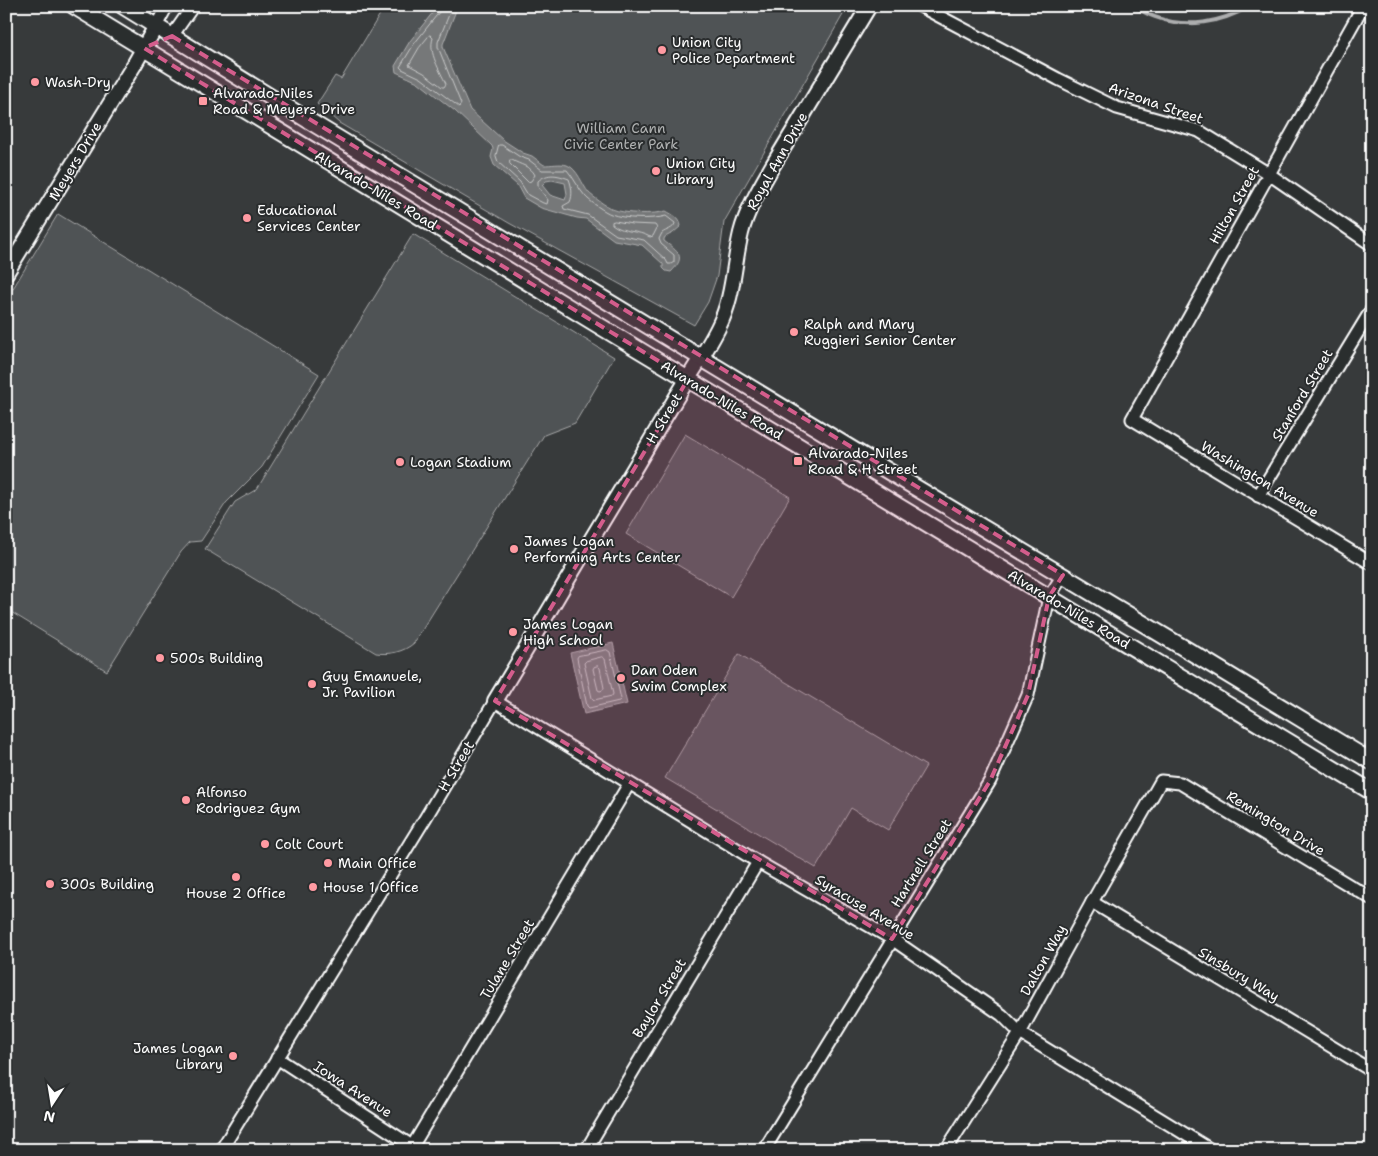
<svg xmlns="http://www.w3.org/2000/svg" width="1378" height="1156" font-family="'Shantell Sans',sans-serif">
<style>
.green{fill:#505354;stroke:#a8a9aa}
.water{fill:#767879;stroke:#adaeaf;fill-rule:evenodd}
.lines{fill:none;stroke-linecap:round;stroke-linejoin:round}
.shore{stroke:#c8c9c9;stroke-width:1}
.stream{stroke:#adaeaf;stroke-width:4}
.minor-casing{stroke:#fff;stroke-width:15}
.tertiary-casing{stroke:#fff;stroke-width:18}
.secondary-casing{stroke:#fff;stroke-width:19}
.minor{stroke:#2a2d2e;stroke-width:11}
.tertiary{stroke:#2a2d2e;stroke-width:14}
.secondary{stroke:#2a2d2e;stroke-width:15}
.marked{fill:#d45d8c;fill-opacity:0.2;stroke:#d45d8c;stroke-width:4;stroke-dasharray:10 6;stroke-linejoin:round}
.poi-dot{fill:#ff9aa2;stroke:#2a2d2e;stroke-width:2}
.labels{text-anchor:middle;stroke-width:4;stroke-linejoin:round;paint-order:stroke}
.poi-label{font-size:14px;fill:#fff;stroke:#2a2d2e;text-anchor:start}
.street-label{font-size:14px;fill:#fff;stroke:#2a2d2e}
.park-label{font-size:14px;fill:#b0b2b2;stroke:#2a2d2e}
</style>
<rect width="100%" height="100%" fill="#373a3b"/>
<filter id="ink" filterUnits="userSpaceOnUse"><feTurbulence type="fractalNoise" baseFrequency=".02" numOctaves="2"/><feDisplacementMap in="SourceGraphic" scale="10" xChannelSelector="R" yChannelSelector="G"/><feConvolveMatrix kernelMatrix="1 2 1 2 8 2 1 2 1" color-interpolation-filters="sRGB"/></filter>
<g filter="url(#ink)">
<g class="green">
<polygon points="385,6 848,6 724,222 717,276 708,302 694,325 509,223 339,123 317,104 335,76 341,79"/>
<polygon points="58,214 319,374 262,467 226,503 201,541 190,542 181,552 107,671 6,609 6,300"/>
<path d="M413 234 614 357 575 423 544 435 414 643C404 652 389 655 376 653L205 549 235 502 257 489Z"/>
<polygon points="685,434 790,497 731,597 626,534"/>
<polygon points="739,654 926,766 888,830 851,808 816,868 665,778"/>
</g>
<g class="water">
<path d="M438 6H456L455 13 443 44V47L470 110 503 140 523 153 532 156 544 165C551 165 561 163 567 165 578 169 582 185 589 193 593 197 606 206 612 209 624 214 654 215 666 211 673 215 680 218 681 226L673 233 665 237 664 239V241C678 252 687 256 671 272L666 271 663 268V264L642 245 614 240 586 219 577 218 541 208 524 198 517 185 494 165 491 157 493 149 492 146 455 111 418 82 396 72 395 66 410 41ZM552 180 565 183 567 194 565 200 550 195 542 185 546 181Z"/>
<polygon points="613,643 627,704 584,714 570,653"/>
</g>
<g class="lines">
<g class="shore">
<polyline points="441,6 440,11 414,44 400,67 402,69 421,78 459,107 461,104 438,47 438,42 450,12 451,6"/>
<path d="M430 35 433 38C428 53 440 70 446 84L444 87H442L424 73 409 65 419 48Z"/>
<path d="M499 145H502L520 157 529 160 542 170H567C574 178 578 188 585 196 589 201 605 212 611 214 624 219 652 220 666 216L675 223C674 229 666 230 662 233L659 239 661 244 674 255V262L671 264H668L666 260 644 240 616 235 588 215 564 209 563 206 570 202C573 195 572 187 569 179 558 175 548 172 538 181V187L548 200 547 204 543 203 528 195 520 182 498 162 496 156Z"/>
<path d="M510 160H512C520 165 531 166 535 175L531 181 528 182 510 164Z"/>
<path d="M615 221 632 224 655 225 657 228 653 236 650 237C638 230 623 233 612 224V222Z"/>
<polygon points="607,650 610,652 621,699 619,701 589,708 587,706 577,658 578,656"/>
<polygon points="602,657 605,659 613,694 612,696 594,700 592,698 584,663 586,661"/>
<polygon points="598,666 600,668 604,688 603,690 600,691 598,690 593,669 594,667"/>
</g>
<path class="stream" d="M1133 6C1140 10 1147 14 1155 17 1187 29 1221 23 1250 6"/>
<defs>
<g id="minor">
<polyline points="920,6 1058,79 1117,108 1199,131 1269,174 1372,245"/>
<polyline points="1363,6 1132,419 1372,564"/>
<polyline points="156,26 167,6"/>
<polyline points="172,36 193,6"/>
<polyline points="1258,496 1372,309"/>
<polyline points="1092,902 1372,1071"/>
<polyline points="277,1058 412,1146"/>
<polyline points="221,1150 426,817 495,701 758,862 892,939 1002,1015 1020,1033 1211,1150"/>
<polyline points="410,1150 629,784"/>
<polyline points="586,1150 758,862"/>
<polyline points="764,1150 990,781 1028,695 1049,597 1063,575"/>
<polyline points="946,1150 1020,1033 1092,902 1161,781 1180,783 1372,899"/>
</g>
<g id="tertiary">
<polyline points="6,273 134,65 156,26"/>
<path d="M495 701C541 625 585 549 631 474 650 442 668 411 687 380 698 363 709 346 718 328 734 297 733 266 741 233 747 209 761 186 773 165L869 6"/>
</g>
<g id="secondary">
<polyline points="74,6 598,325 1372,792"/>
<polyline points="123,6 316,125 888,471 1199,657 1372,762"/>
</g>
</defs>
<use href="#minor" class="minor-casing"/>
<use href="#tertiary" class="tertiary-casing"/>
<use href="#secondary" class="secondary-casing"/>
<use href="#minor" class="minor"/>
<use href="#tertiary" class="tertiary"/>
<use href="#secondary" class="secondary"/>
</g>
</g>
<path class="marked" d="M172 36 1063 575 1049 597 1028 695 990 781 892 939 495 701 688 379 144 48Z"/>
<g class="poi-dot">
<circle cx="662" cy="50" r="5"/>
<circle cx="35" cy="82" r="5"/>
<rect x="198" y="96" width="10" height="10" rx="2.5"/>
<circle cx="656" cy="171" r="5"/>
<circle cx="247" cy="218" r="5"/>
<circle cx="794" cy="332" r="5"/>
<rect x="793" y="456" width="10" height="10" rx="2.5"/>
<circle cx="400" cy="462" r="5"/>
<circle cx="514" cy="549" r="5"/>
<circle cx="513" cy="632" r="5"/>
<circle cx="160" cy="658" r="5"/>
<circle cx="621" cy="678" r="5"/>
<circle cx="312" cy="684" r="5"/>
<circle cx="186" cy="800" r="5"/>
<circle cx="265" cy="844" r="5"/>
<circle cx="328" cy="863" r="5"/>
<circle cx="236" cy="877" r="5"/>
<circle cx="50" cy="884" r="5"/>
<circle cx="313" cy="887" r="5"/>
<circle cx="233" cy="1056" r="5"/>
</g>
<g class="labels">
<g class="poi-label">
<text x="672" y="47">Union City<tspan x="672" dy="16">Police Department</tspan></text>
<text x="45" y="87">Wash-Dry</text>
<text x="213" y="98">Alvarado-Niles<tspan x="213" dy="16">Road &amp; Meyers Drive</tspan></text>
<text x="666" y="168">Union City<tspan x="666" dy="16">Library</tspan></text>
<text x="257" y="215">Educational<tspan x="257" dy="16">Services Center</tspan></text>
<text x="804" y="329">Ralph and Mary<tspan x="804" dy="16">Ruggieri Senior Center</tspan></text>
<text x="808" y="458">Alvarado-Niles<tspan x="808" dy="16">Road &amp; H Street</tspan></text>
<text x="410" y="467">Logan Stadium</text>
<text x="524" y="546">James Logan<tspan x="524" dy="16">Performing Arts Center</tspan></text>
<text x="523" y="629">James Logan<tspan x="523" dy="16">High School</tspan></text>
<text x="170" y="663">500s Building</text>
<text x="631" y="675">Dan Oden<tspan x="631" dy="16">Swim Complex</tspan></text>
<text x="322" y="681">Guy Emanuele,<tspan x="322" dy="16">Jr. Pavilion</tspan></text>
<text x="196" y="797">Alfonso<tspan x="196" dy="16">Rodriguez Gym</tspan></text>
<text x="275" y="849">Colt Court</text>
<text x="338" y="868">Main Office</text>
<text x="60" y="889">300s Building</text>
<text x="323" y="892">House 1 Office</text>
<text x="236" y="898" text-anchor="middle">House 2 Office</text>
<text x="223" y="1053" text-anchor="end">James Logan<tspan x="223" dy="16">Library</tspan></text>
</g>
<g class="street-label">
<text transform="translate(1156 103) rotate(19)" y="5">Arizona Street</text>
<text transform="translate(75 161) rotate(-59)" y="5">Meyers Drive</text>
<text transform="translate(777 161) rotate(-61)" y="5">Royal Ann Drive</text>
<text transform="translate(376 190) rotate(31)" y="5">Alvarado-Niles Road</text>
<text transform="translate(1234 205) rotate(-61)" y="5">Hilton Street</text>
<text transform="translate(1302 395) rotate(-59)" y="5">Stanford Street</text>
<text transform="translate(722 400) rotate(31)" y="5">Alvarado-Niles Road</text>
<text transform="translate(664 418) rotate(-59)" y="5">H Street</text>
<text transform="translate(1260 479) rotate(31)" y="5">Washington Avenue</text>
<text transform="translate(1069 609) rotate(31)" y="5">Alvarado-Niles Road</text>
<text transform="translate(456 766) rotate(-59)" y="5">H Street</text>
<text transform="translate(1276 823) rotate(31)" y="5">Remington Drive</text>
<text transform="translate(921 863) rotate(-58)" y="5">Hartnell Street</text>
<text transform="translate(865 907) rotate(31)" y="5">Syracuse Avenue</text>
<text transform="translate(507 959) rotate(-59)" y="5">Tulane Street</text>
<text transform="translate(1043 960) rotate(-61)" y="5">Dalton Way</text>
<text transform="translate(1239 974) rotate(31)" y="5">Sinsbury Way</text>
<text transform="translate(659 998) rotate(-59)" y="5">Baylor Street</text>
<text transform="translate(353 1089) rotate(33)" y="5">Iowa Avenue</text>
</g>
<g class="park-label">
<text x="621" y="133">William Cann<tspan x="621" dy="16">Civic Center Park</tspan></text>
</g>
</g>
<rect width="1378" height="1156" fill="none" stroke="#2a2d2e" stroke-width="25"/>
<rect x="12" y="12" width="1353" height="1131" fill="none" stroke="#fff" stroke-width="2" filter="url(#ink)"/>
<g transform="translate(52 1104) rotate(192)" stroke="#2a2d2e" stroke-width="4" paint-order="stroke">
<path d="M0-4L9 19L0 12L-9 19Z" fill="#ffffff"/>
<text y="-8" font-size="14" font-weight="bold" text-anchor="middle" fill="#ffffff">N</text>
</g>
</svg>
